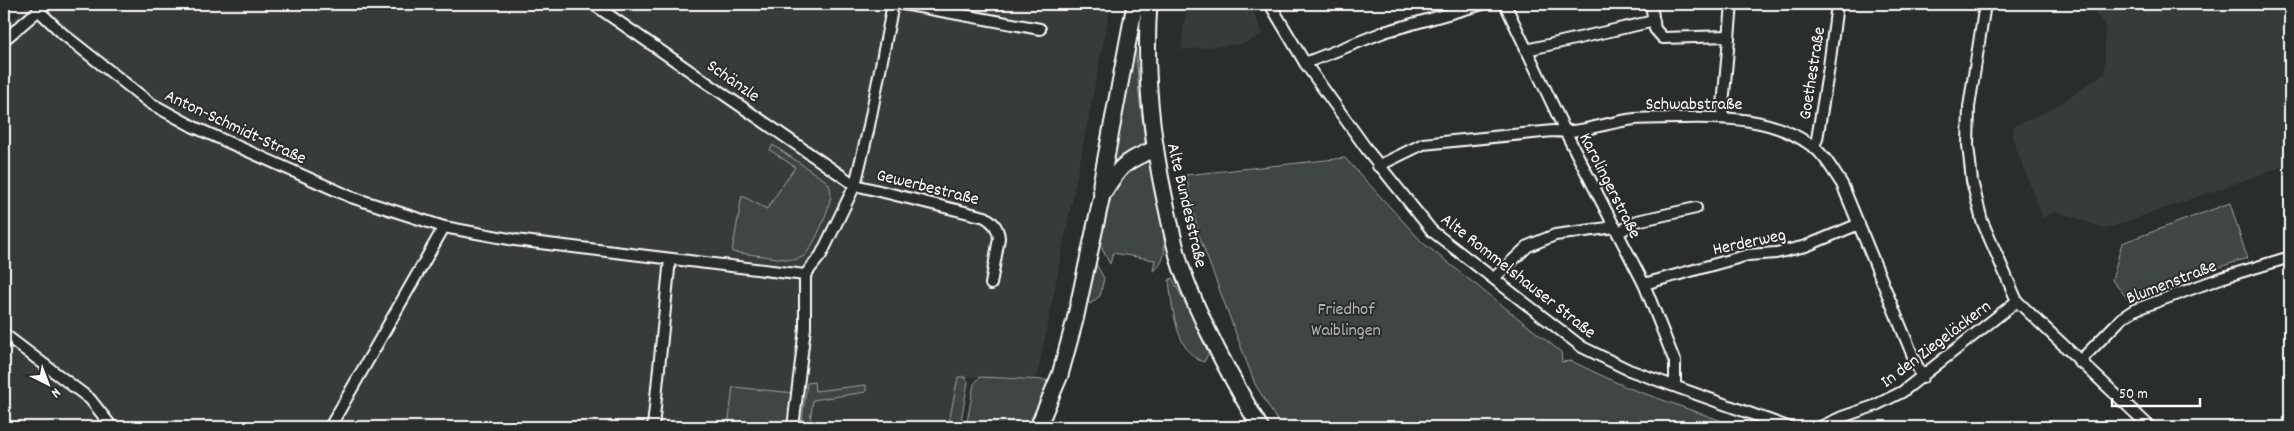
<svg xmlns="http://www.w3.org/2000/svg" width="2294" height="431" font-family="Dekko,sans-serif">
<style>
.built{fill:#373a3b}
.green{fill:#414445;stroke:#a0a2a2}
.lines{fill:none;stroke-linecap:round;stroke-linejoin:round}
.minor-casing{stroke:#fff;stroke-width:14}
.secondary-casing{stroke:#fff;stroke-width:19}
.minor{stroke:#2a2d2e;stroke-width:10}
.secondary{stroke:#2a2d2e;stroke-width:15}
.labels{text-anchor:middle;stroke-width:4;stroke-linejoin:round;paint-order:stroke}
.street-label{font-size:18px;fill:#fff;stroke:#2a2d2e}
.park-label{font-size:18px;fill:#b3b4b5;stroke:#2a2d2e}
</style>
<rect width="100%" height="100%" fill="#2a2d2e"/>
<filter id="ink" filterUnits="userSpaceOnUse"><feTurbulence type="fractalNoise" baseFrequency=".02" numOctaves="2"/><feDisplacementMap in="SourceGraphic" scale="10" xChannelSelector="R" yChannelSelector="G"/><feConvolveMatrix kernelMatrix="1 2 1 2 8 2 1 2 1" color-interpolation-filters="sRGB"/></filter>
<g filter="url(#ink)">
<g class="built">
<polygon points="29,4 1111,4 1037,378 958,377 948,427 4,427 4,26"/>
<polygon points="1187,4 1250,4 1263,34 1243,44 1181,50"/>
<polygon points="2086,4 2290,4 2290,164 2106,229 2056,211 2043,218 2012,138 2014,126 2050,110 2105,73 2105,24"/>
</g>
<g class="green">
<polygon points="1135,39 1139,94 1145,141 1141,147 1108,172"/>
<path d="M773 145 826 181C827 183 830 185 830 188 835 200 814 247 804 256 801 258 797 259 793 260L732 252 742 196 767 209 795 167 770 150Z"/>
<polygon points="1345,158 1423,243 1561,352 1562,362 1571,361 1626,387 1739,427 1281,427 1255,384 1198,233 1186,175"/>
<path d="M1150 159C1153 181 1167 237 1164 255 1162 262 1159 268 1153 271L1155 260 1113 253 1110 264 1101 247 1100 241 1112 193 1125 170Z"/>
<polygon points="2230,203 2247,258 2127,298 2112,280 2122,243"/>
<polygon points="1096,264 1104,278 1100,296 1090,304 1086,299 1094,266"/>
<path d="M1172 278 1207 345 1208 354 1204 362C1176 354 1172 306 1169 280Z"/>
<polygon points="958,377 965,377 968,382 960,427 948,427"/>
<polygon points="980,377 1046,380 1048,386 1030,427 966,427 974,384"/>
<polygon points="814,382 815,391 866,385 866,392 813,400 809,427 801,427 807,383"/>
<polygon points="733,387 795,393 789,427 728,427"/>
</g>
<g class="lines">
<defs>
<g id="minor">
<path d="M593 4 855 185 985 217C993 222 998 227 999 238L991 284"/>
<polyline points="903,4 1040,29"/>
<polyline points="1270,4 1305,63 1368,151 1432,231 1582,347 1629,370 1788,427"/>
<polyline points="1505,4 1566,133 1644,284 1675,362 1675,386"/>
<polyline points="1651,4 1655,29 1663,38 1728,36"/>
<polyline points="1985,4 1969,107 1968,145 1972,181 1982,221 2017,301 2150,427"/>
<polyline points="38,10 63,34 150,103 194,127 351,197 444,227 515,240 805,275"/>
<polyline points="4,40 46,4"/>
<polyline points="1526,50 1654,21"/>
<polyline points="1305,63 1384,32 1483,4"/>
<polyline points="1722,117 1732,4"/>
<polyline points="1813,147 1817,139 1829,67 1837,4"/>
<path d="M1378 166 1423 144 1553 131C1580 134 1608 122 1635 119 1650 118 1666 118 1681 118 1726 117 1773 117 1812 146 1825 155 1833 171 1842 184L1922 378"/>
<polyline points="1618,233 1637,221 1696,208"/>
<polyline points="1494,278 1528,246 1555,235 1615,227"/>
<polyline points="1644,284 1748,255 1776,253 1806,246 1859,224"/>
<polyline points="4,334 90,399 112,427"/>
<polyline points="2079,362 2122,318 2134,310 2221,278 2290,257"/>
<polyline points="330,427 444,227"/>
<polyline points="653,427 670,259"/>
<polyline points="793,427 805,328 805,275 821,255 855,185 868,131 893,4"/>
<polyline points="1820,427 1842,417 1874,406 1902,392 2017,301"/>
</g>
<g id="secondary">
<path d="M1149 4C1144 71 1151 135 1165 200 1170 222 1174 245 1181 267 1201 323 1230 376 1260 427"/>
<path d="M1102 195C1119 167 1124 161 1155 149"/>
<polyline points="1038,427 1060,375 1075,320 1102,195 1101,184 1135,4"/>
</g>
</defs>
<use href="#minor" class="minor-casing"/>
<use href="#secondary" class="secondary-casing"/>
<use href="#minor" class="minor"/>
<use href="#secondary" class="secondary"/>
</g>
</g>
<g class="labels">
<g class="street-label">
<text transform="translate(1811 73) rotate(-81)" y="6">Goethestraße</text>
<text transform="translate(734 80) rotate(35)" y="6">Schänzle</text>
<text x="1694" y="109">Schwabstraße</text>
<text transform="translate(236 126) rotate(25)" y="6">Anton-Schmidt-Straße</text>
<text transform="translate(1611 185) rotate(63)" y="6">Karolingerstraße</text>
<text transform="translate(928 186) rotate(14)" y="6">Gewerbestraße</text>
<text transform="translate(1188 205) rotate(77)" y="6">Alte Bundesstraße</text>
<text transform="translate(1749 241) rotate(-12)" y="6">Herderweg</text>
<text transform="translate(1519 275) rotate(38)" y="6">Alte Rommelshauser Straße</text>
<text transform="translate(2171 281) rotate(-21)" y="6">Blumenstraße</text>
<text transform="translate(1935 343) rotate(-37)" y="6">In den Ziegeläckern</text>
</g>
<g class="park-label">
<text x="1346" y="314">Friedhof<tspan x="1346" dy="21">Waiblingen</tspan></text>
</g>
</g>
<rect width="2294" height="431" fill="none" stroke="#2a2d2e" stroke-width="20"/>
<rect x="10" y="10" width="2274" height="411" fill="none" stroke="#fff" stroke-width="2" filter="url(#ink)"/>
<g transform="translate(48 384) rotate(138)" stroke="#2a2d2e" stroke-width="4" paint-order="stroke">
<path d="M0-4L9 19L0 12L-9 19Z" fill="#ffffff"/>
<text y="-8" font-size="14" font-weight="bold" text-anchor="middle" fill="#ffffff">N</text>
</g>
<path d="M2112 398v8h88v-8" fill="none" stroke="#ffffff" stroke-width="2.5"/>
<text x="2119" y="398" font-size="15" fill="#ffffff" stroke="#2a2d2e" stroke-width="4" paint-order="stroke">50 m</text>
</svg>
